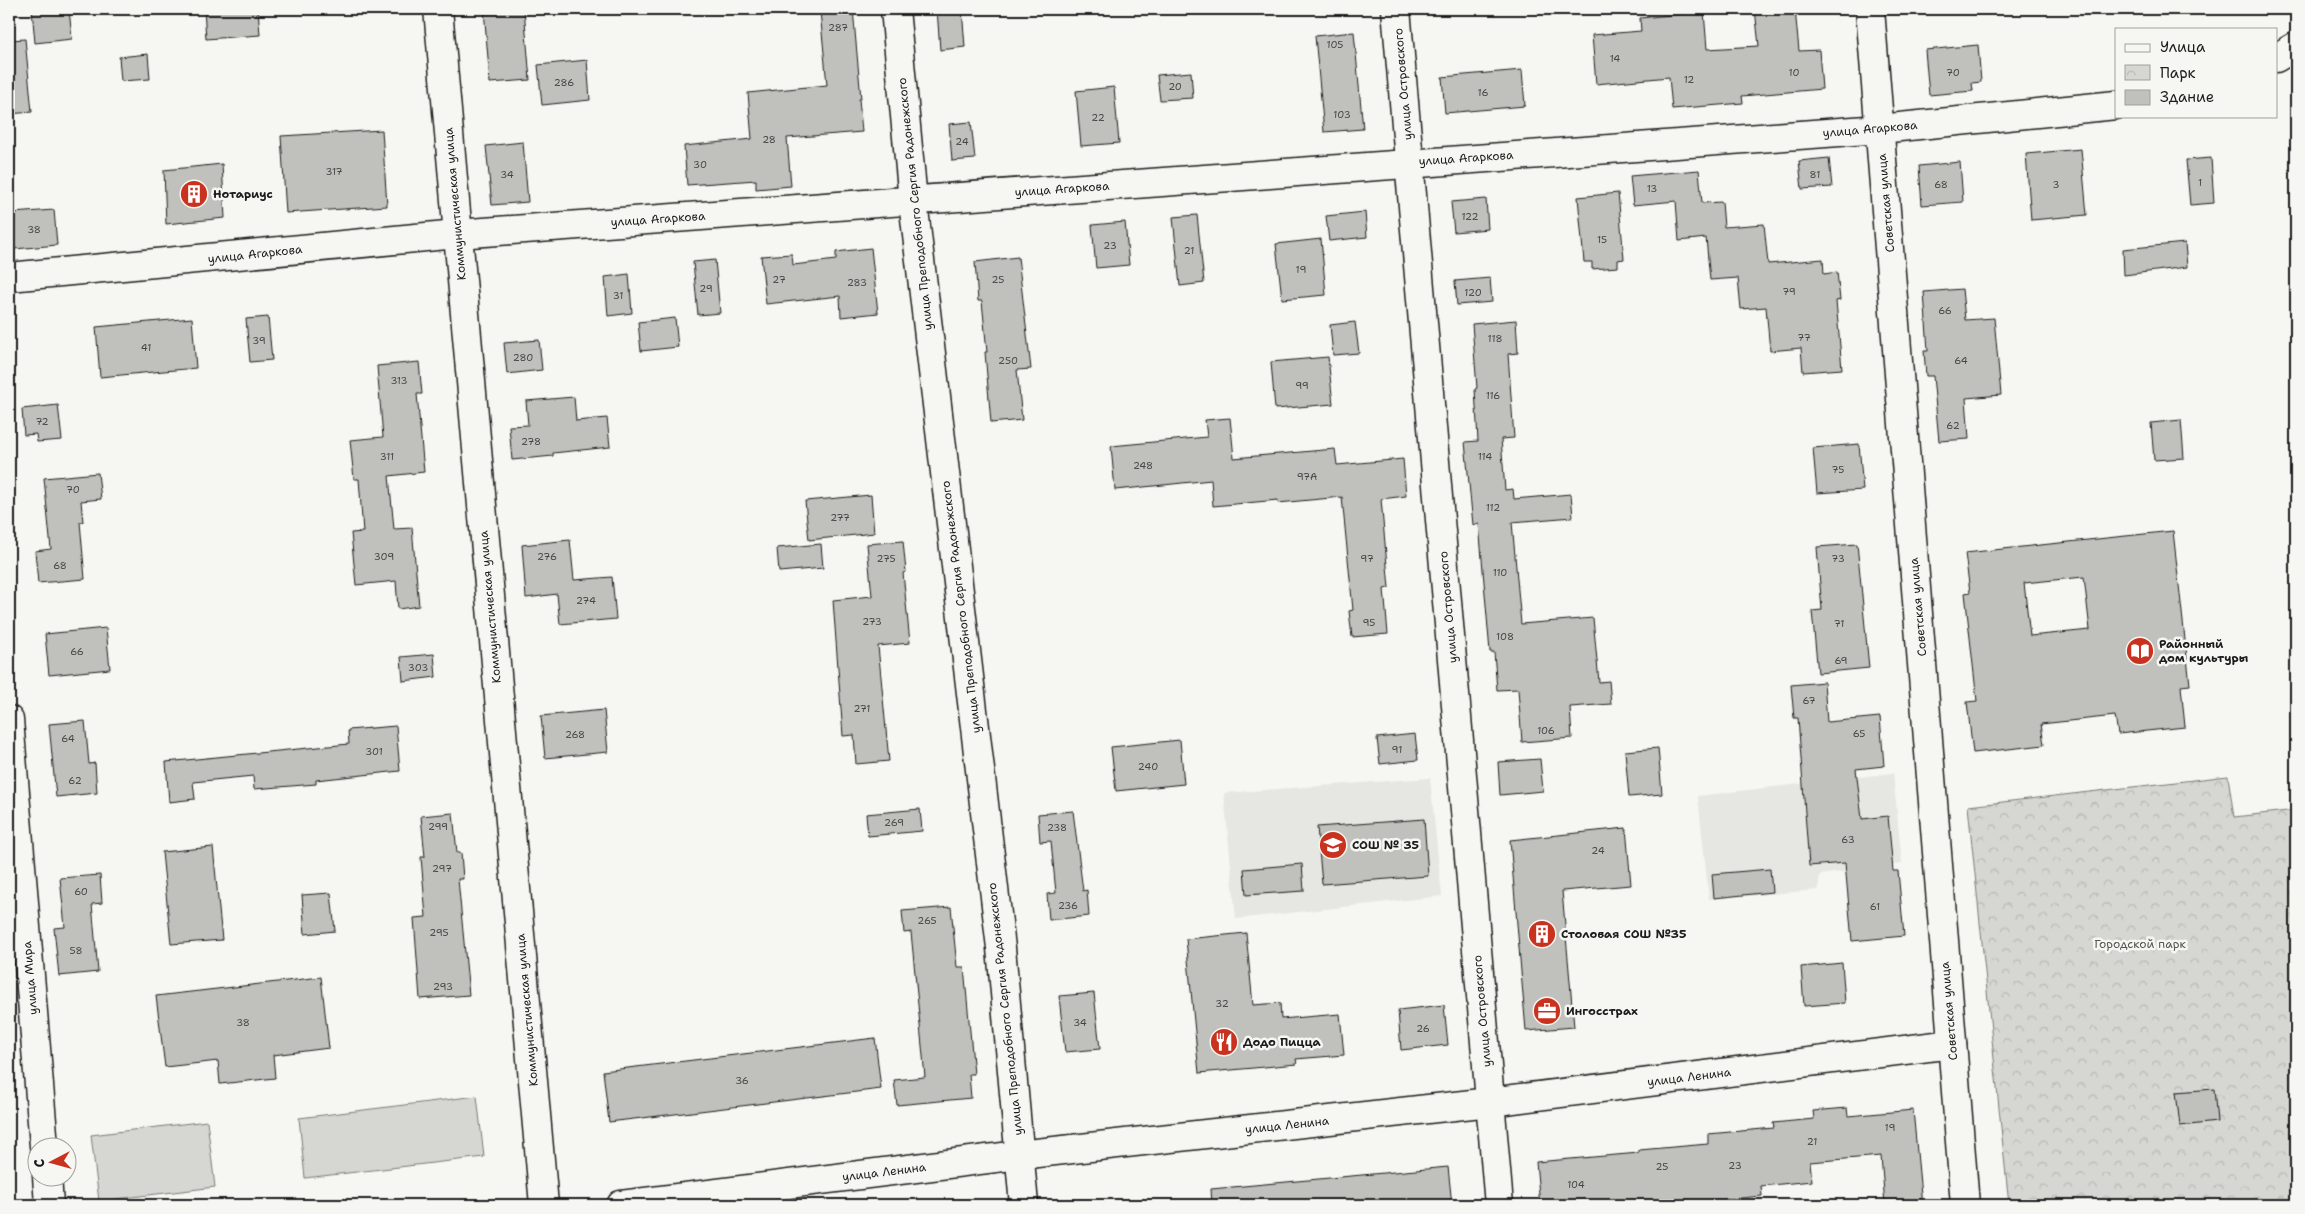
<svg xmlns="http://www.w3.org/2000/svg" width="2305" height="1214" font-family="'Shantell Sans',sans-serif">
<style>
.built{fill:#e6e6e2}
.grass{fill:#d6d6d2;stroke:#797977}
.park{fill:url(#park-crowns);stroke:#797977}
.building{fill:#c0c0bd;stroke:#1c1c1c;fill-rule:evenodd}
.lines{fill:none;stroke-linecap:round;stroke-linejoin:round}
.minor-casing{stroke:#1c1c1c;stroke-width:31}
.minor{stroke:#f6f6f2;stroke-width:28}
.labels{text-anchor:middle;stroke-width:5;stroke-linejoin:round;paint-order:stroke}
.number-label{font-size:10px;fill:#454544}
.street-label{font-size:12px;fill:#1c1c1c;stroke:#f6f6f2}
.poi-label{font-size:12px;font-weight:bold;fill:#1c1c1c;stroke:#f6f6f2;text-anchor:start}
.park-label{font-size:12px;fill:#545453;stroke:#f6f6f2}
</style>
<defs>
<pattern id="park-crowns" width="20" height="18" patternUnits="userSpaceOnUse" patternTransform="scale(1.25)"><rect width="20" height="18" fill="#d6d6d2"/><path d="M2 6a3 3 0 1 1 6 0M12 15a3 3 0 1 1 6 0" fill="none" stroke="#b7b7b4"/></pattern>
</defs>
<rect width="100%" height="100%" fill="#f6f6f2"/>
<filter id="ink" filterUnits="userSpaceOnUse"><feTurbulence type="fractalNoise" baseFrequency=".02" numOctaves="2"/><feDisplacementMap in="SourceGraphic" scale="10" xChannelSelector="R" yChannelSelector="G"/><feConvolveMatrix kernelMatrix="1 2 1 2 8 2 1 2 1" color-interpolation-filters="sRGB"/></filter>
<g filter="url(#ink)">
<g class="built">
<polygon points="1893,773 1902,864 1820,875 1818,890 1709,899 1698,796"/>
<polygon points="1430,778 1442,896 1236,919 1224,793"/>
</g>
<g class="grass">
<polygon points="477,1096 484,1157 305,1178 299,1118"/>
<polygon points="207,1121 215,1187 99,1201 91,1135"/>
</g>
<polygon class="park" points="2228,776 2234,817 2296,810 2296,1205 2009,1205 1968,806"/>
<g class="building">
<polygon points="32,9 69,9 72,39 35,43"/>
<polygon points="204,9 258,9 260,35 206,39"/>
<polygon points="484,9 524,9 530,80 490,83"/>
<polygon points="853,9 861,99 859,99 862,132 787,138 791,186 756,189 756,180 687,185 684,146 752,139 748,93 827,85 820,11"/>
<polygon points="937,9 962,9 965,47 940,50"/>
<polygon points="1755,9 1795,9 1799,51 1819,50 1822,89 1742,96 1743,103 1672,109 1669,77 1596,84 1592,35 1641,31 1640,18 1704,12 1707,49 1759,46"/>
<polygon points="1354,32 1363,129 1324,132 1315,36"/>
<polygon points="25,39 32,112 9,114 9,40"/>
<polygon points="1978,45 1981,82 1972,83 1973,91 1929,95 1925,50"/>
<polygon points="148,54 150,79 121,81 119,57"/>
<polygon points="587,60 590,100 542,105 538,65"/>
<polygon points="1522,70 1525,106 1445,113 1442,77"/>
<polygon points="1191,72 1193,98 1160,100 1157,75"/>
<polygon points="1114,87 1119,143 1081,146 1076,91"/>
<polygon points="971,122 975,159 952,161 949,124"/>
<polygon points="382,130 387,206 286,213 281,136"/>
<polygon points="523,142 528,202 492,205 486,146"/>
<polygon points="2081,149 2087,215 2031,220 2026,154"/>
<polygon points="1829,158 1832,187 1802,189 1799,161"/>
<polygon points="2211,158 2214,203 2190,205 2186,160"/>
<polygon points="1960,162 1963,202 1922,205 1919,166"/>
<polygon points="222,164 225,218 166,224 164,170"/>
<polygon points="1699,170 1702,203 1722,202 1724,227 1764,224 1768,264 1823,259 1824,274 1837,272 1840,300 1836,301 1842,369 1803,372 1801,348 1770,351 1766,307 1741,309 1738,278 1710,280 1706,238 1679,241 1676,201 1633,205 1630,176"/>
<polygon points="1618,193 1624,259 1618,260 1618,267 1592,269 1592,262 1584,262 1578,197"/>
<polygon points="1486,199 1488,229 1454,232 1451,202"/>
<polygon points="54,210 57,245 15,249 12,213"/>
<polygon points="1365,212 1367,237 1329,241 1326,216"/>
<polygon points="1197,215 1204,283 1180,286 1173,217"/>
<polygon points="1125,222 1129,265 1096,268 1092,225"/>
<polygon points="1321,239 1326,295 1282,299 1276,244"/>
<polygon points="2185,243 2187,267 2124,275 2123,249"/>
<polygon points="871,248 878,313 841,317 840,296 766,304 761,256 792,254 793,265 836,260 836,252"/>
<polygon points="1018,257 1031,369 1017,370 1022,420 991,423 985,352 987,352 982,301 978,301 975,262"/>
<polygon points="715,260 720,313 698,315 693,262"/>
<polygon points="629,274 632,313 608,316 605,277"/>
<polygon points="1490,278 1492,302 1457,305 1455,281"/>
<polygon points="1962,289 1965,320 1994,318 2001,395 1966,398 1969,439 1939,441 1933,376 1926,376 1924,351 1928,351 1924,292"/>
<polygon points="268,317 272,360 250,362 246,319"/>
<polygon points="192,318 196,368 100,377 96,327"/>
<polygon points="675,318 678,347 641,351 638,322"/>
<polygon points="1516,320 1518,353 1508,354 1514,438 1501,439 1505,490 1513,489 1514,499 1571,494 1573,517 1512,522 1521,624 1593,618 1599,682 1609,681 1611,704 1570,707 1572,738 1522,742 1518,689 1497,690 1494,652 1490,652 1479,524 1473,525 1465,442 1478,441 1475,389 1477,388 1472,324"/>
<polygon points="1355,322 1359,353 1333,355 1330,325"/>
<polygon points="539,340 542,370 507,374 504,343"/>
<polygon points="1328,357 1333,404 1275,409 1271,362"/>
<polygon points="419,362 422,394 417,394 424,472 389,476 394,529 412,528 419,606 398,609 396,581 356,585 351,533 363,532 359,479 354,479 350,440 383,437 377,366"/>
<polygon points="574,397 576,421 607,418 610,447 553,453 553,456 512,460 509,426 528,425 526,401"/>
<polygon points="58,405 62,440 37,442 36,434 24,435 22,409"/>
<polygon points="1230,418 1234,458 1335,449 1337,465 1403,459 1406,496 1381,499 1389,588 1384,589 1388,634 1352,637 1349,611 1353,610 1342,497 1278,503 1278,500 1213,506 1211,480 1115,490 1111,446 1207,437 1205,420"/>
<polygon points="2181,420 2184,458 2154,460 2151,423"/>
<polygon points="1859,444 1863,490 1817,493 1813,448"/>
<polygon points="98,473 101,499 81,501 83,522 80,522 85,579 38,583 35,551 51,549 44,478"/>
<polygon points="871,495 874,533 809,540 805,501"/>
<path d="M2173 531 2190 685 2181 686 2185 727 2118 734 2115 716 2041 724 2044 745 1973 753 1967 702 1977 701 1965 593 1970 592 1965 553ZM2084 577 2090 630 2030 636 2024 583Z"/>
<polygon points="570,540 574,580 612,577 616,619 560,624 557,594 526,598 522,545"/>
<polygon points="903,541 906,572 903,573 910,643 878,646 889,761 856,764 854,735 843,736 833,600 872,596 867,544"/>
<polygon points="821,544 823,568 779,572 777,548"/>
<polygon points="1857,544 1869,668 1818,673 1812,611 1822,610 1817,547"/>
<polygon points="106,628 110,669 49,675 45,634"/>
<polygon points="434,654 436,677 403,681 401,657"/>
<polygon points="1824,682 1827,722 1880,717 1884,766 1856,769 1862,819 1888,816 1893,871 1898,871 1904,936 1852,941 1845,863 1809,866 1798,718 1794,718 1791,685"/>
<polygon points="604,710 608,752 545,758 541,716"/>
<polygon points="85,721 89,764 95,763 97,793 56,797 49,724"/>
<polygon points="396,726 400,771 316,780 316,784 254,789 253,776 193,782 195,799 169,802 166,762 349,744 348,730"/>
<polygon points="1415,734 1418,760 1380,764 1377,738"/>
<polygon points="1180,740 1184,784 1116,791 1111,747"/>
<polygon points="1658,748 1662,794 1629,797 1625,751"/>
<polygon points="1540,759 1543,791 1500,795 1498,762"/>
<polygon points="920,809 922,831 868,836 866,814"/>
<polygon points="1073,811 1083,891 1087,890 1089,916 1049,920 1047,894 1056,893 1051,841 1040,842 1038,814"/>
<polygon points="453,813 457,853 461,853 463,879 458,879 469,995 420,999 414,918 426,917 421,857 425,857 421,816"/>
<polygon points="1424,819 1428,876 1322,884 1317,827"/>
<polygon points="1626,828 1631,885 1562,891 1574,1027 1526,1031 1510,840"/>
<polygon points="213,847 222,940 171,944 162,852"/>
<polygon points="1302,864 1304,891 1246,895 1244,869"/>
<polygon points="1770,869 1772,892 1714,898 1712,874"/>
<polygon points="100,875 102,903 92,904 98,972 59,976 54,928 65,927 60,878"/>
<polygon points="331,893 335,931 305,934 302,895"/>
<polygon points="951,907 957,967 964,967 974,1074 969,1074 971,1098 897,1105 894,1080 925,1077 911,932 904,933 902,911"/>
<polygon points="1246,933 1253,1005 1280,1003 1281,1019 1340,1014 1344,1055 1296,1059 1297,1064 1199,1073 1186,939"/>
<polygon points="1842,963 1845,1003 1804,1006 1801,967"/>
<polygon points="321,977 329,1048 273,1055 275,1078 220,1084 218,1061 165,1067 156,996"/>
<polygon points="1094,993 1100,1049 1065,1052 1059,996"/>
<polygon points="1444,1005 1448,1045 1401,1050 1398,1010"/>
<polygon points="875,1038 881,1089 609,1122 603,1071"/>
<polygon points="2214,1089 2217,1122 2180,1126 2176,1092"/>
<polygon points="1847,1108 1848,1116 1913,1110 1922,1205 1885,1205 1881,1156 1810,1162 1812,1181 1761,1186 1762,1196 1711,1201 1711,1205 1540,1205 1536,1162 1639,1153 1639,1150 1708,1144 1708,1134 1774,1128 1773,1123 1814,1119 1813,1111"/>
<polygon points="1448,1167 1452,1205 1212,1205 1211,1189"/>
</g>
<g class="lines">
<defs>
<g id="minor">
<polyline points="438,9 544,1205"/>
<polyline points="895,9 913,201 1001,948 1024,1205"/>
<polyline points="1396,9 1499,1205"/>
<polyline points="1870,9 1965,1205"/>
<polyline points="2276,58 2296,46"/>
<polyline points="9,277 457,234 1880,129 2116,105"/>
<polyline points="9,720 44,1146"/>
<polyline points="47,1176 49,1205"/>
<polyline points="621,1205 1019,1155 1490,1102 1952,1044"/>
</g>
</defs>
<use href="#minor" class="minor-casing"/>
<use href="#minor" class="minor"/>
</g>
</g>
<defs>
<symbol id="building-disc" viewBox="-11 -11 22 22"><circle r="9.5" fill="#c8321e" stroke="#f6f6f2"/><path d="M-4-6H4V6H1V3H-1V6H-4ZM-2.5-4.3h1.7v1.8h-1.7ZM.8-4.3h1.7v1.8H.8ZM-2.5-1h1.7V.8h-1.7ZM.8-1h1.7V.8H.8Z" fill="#fff"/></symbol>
<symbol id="library-disc" viewBox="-11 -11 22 22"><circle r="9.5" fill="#c8321e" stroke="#f6f6f2"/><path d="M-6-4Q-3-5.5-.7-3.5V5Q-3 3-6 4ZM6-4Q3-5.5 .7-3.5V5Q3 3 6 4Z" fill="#fff"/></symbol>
<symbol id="school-disc" viewBox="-11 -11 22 22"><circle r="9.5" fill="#c8321e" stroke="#f6f6f2"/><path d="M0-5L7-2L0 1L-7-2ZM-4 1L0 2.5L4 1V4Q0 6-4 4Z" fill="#fff"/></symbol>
<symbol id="office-disc" viewBox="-11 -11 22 22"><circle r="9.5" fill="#c8321e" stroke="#f6f6f2"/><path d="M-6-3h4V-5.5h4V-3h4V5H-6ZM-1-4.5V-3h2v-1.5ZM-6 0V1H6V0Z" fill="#fff"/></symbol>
<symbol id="restaurant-disc" viewBox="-11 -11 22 22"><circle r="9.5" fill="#c8321e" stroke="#f6f6f2"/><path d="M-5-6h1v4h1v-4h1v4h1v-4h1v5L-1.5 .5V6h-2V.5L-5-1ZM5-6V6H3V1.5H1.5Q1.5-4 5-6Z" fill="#fff"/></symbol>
</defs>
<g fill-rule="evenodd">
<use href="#building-disc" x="178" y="178" width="32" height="32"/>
<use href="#library-disc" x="2124" y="635" width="32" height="32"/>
<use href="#school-disc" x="1317" y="829" width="32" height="32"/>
<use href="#building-disc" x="1526" y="918" width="32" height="32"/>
<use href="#office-disc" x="1531" y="995" width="32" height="32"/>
<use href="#restaurant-disc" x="1208" y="1026" width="32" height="32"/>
</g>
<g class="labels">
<g class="number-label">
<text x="838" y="31">287</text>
<text x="1335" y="48">105</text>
<text x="1615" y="62">14</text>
<text x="1794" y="76">10</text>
<text x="1953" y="76">70</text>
<text x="1689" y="83">12</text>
<text x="564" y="86">286</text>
<text x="1175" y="90">20</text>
<text x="1483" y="96">16</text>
<text x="1342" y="118">103</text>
<text x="1098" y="121">22</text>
<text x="769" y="143">28</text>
<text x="962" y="145">24</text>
<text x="700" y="168">30</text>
<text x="334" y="175">317</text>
<text x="507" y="178">34</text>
<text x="1815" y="178">81</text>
<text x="2200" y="186">1</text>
<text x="1941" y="188">68</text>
<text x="2056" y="188">3</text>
<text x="1652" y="192">13</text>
<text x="1470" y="220">122</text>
<text x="34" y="233">38</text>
<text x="1602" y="243">15</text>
<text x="1110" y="249">23</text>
<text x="1189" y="254">21</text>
<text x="1301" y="273">19</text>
<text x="779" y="283">27</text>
<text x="998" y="283">25</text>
<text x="857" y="286">283</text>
<text x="706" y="292">29</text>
<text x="1789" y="295">79</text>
<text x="1473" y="296">120</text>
<text x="618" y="299">31</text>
<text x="1945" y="314">66</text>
<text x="1804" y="341">77</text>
<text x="1495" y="342">118</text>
<text x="259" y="344">39</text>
<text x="146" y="351">41</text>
<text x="523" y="361">280</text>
<text x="1008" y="364">250</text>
<text x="1961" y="364">64</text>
<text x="399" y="384">313</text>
<text x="1302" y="389">99</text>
<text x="1493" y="399">116</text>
<text x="42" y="425">72</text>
<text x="1953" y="429">62</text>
<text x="531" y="445">278</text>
<text x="387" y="460">311</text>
<text x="1485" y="460">114</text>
<text x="1143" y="469">248</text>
<text x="1838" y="473">75</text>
<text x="1307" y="480">97А</text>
<text x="73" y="493">70</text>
<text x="1493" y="511">112</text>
<text x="840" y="521">277</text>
<text x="384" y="560">309</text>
<text x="547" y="560">276</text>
<text x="886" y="562">275</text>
<text x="1367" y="562">97</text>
<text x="1838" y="562">73</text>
<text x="60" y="569">68</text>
<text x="1500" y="576">110</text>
<text x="586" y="604">274</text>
<text x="872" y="625">273</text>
<text x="1369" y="626">95</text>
<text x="1839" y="627">71</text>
<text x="1505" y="640">108</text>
<text x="77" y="655">66</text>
<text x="1841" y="664">69</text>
<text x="418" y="671">303</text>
<text x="1809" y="704">67</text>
<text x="862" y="712">271</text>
<text x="1546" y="734">106</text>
<text x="1859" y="737">65</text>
<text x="575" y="738">268</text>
<text x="68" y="742">64</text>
<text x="1397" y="753">91</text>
<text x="374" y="755">301</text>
<text x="1148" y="770">240</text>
<text x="75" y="784">62</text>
<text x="894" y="826">269</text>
<text x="438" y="830">299</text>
<text x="1057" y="831">238</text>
<text x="1848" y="843">63</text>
<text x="1598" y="854">24</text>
<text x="442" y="872">297</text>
<text x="81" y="895">60</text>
<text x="1068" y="909">236</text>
<text x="1875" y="910">61</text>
<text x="927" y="924">265</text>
<text x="439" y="936">295</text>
<text x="76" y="954">58</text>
<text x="443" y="990">293</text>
<text x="1222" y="1007">32</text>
<text x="243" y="1026">38</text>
<text x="1080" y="1026">34</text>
<text x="1423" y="1032">26</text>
<text x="742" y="1084">36</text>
<text x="1890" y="1131">19</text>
<text x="1812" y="1145">21</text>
<text x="1735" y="1169">23</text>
<text x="1662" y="1170">25</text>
<text x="1576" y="1188">104</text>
</g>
<g class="street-label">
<text transform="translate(1403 84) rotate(-95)" y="4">улица Островского</text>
<text transform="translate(1870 129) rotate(-5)" y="4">улица Агаркова</text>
<text transform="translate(1466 158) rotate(-4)" y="4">улица Агаркова</text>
<text transform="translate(1062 189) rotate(-4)" y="4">улица Агаркова</text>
<text transform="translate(1886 203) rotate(-95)" y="4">Советская улица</text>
<text transform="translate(455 204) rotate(-95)" y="4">Коммунистическая улица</text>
<text transform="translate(915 204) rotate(-96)" y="4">улица Преподобного Сергия Радонежского</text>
<text transform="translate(658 219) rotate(-4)" y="4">улица Агаркова</text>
<text transform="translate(255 254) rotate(-6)" y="4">улица Агаркова</text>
<text transform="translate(490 607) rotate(-95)" y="4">Коммунистическая улица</text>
<text transform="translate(961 607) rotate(-97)" y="4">улица Преподобного Сергия Радонежского</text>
<text transform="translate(1448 607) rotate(-95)" y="4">улица Островского</text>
<text transform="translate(1918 607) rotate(-95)" y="4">Советская улица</text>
<text transform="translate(30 978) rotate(-95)" y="4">улица Мира</text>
<text transform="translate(1005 1009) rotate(-96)" y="4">улица Преподобного Сергия Радонежского</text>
<text transform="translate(527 1010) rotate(-95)" y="4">Коммунистическая улица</text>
<text transform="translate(1482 1011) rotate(-95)" y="4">улица Островского</text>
<text transform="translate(1949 1011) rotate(-95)" y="4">Советская улица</text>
<text transform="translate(1689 1077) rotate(-7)" y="4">улица Ленина</text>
<text transform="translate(1287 1125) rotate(-6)" y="4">улица Ленина</text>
<text transform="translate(884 1172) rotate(-7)" y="4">улица Ленина</text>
</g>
<g class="poi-label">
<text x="213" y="198">Нотариус</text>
<text x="2159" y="648">Районный<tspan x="2159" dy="14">дом культуры</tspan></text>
<text x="1352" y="849">СОШ № 35</text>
<text x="1561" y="938">Столовая СОШ №35</text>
<text x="1566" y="1015">Ингосстрах</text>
<text x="1243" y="1046">Додо Пицца</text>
</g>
<g class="park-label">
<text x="2140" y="948">Городской парк</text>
</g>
</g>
<rect width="2305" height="1214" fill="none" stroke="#f6f6f2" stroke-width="30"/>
<rect x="15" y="15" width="2275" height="1184" fill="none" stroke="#1c1c1c" stroke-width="2" filter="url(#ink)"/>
<rect x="2115" y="28" width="162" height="90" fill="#f6f6f2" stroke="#9f9f9c"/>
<rect x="2125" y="44" width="25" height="8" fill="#f6f6f2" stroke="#9f9f9c"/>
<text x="2160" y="52" font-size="15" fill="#1c1c1c">Улица</text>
<rect x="2125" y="65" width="25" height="15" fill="url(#park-crowns)" stroke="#9f9f9c"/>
<text x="2160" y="78" font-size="15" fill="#1c1c1c">Парк</text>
<rect x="2125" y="90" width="25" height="15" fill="#c0c0bd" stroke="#9f9f9c"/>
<text x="2160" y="102" font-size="15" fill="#1c1c1c">Здание</text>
<g transform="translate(52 1162) rotate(264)"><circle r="24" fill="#f6f6f2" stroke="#9f9f9c"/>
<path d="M0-4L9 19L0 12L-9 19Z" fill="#c8321e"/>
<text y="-8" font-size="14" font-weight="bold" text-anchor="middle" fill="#1c1c1c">С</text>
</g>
</svg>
